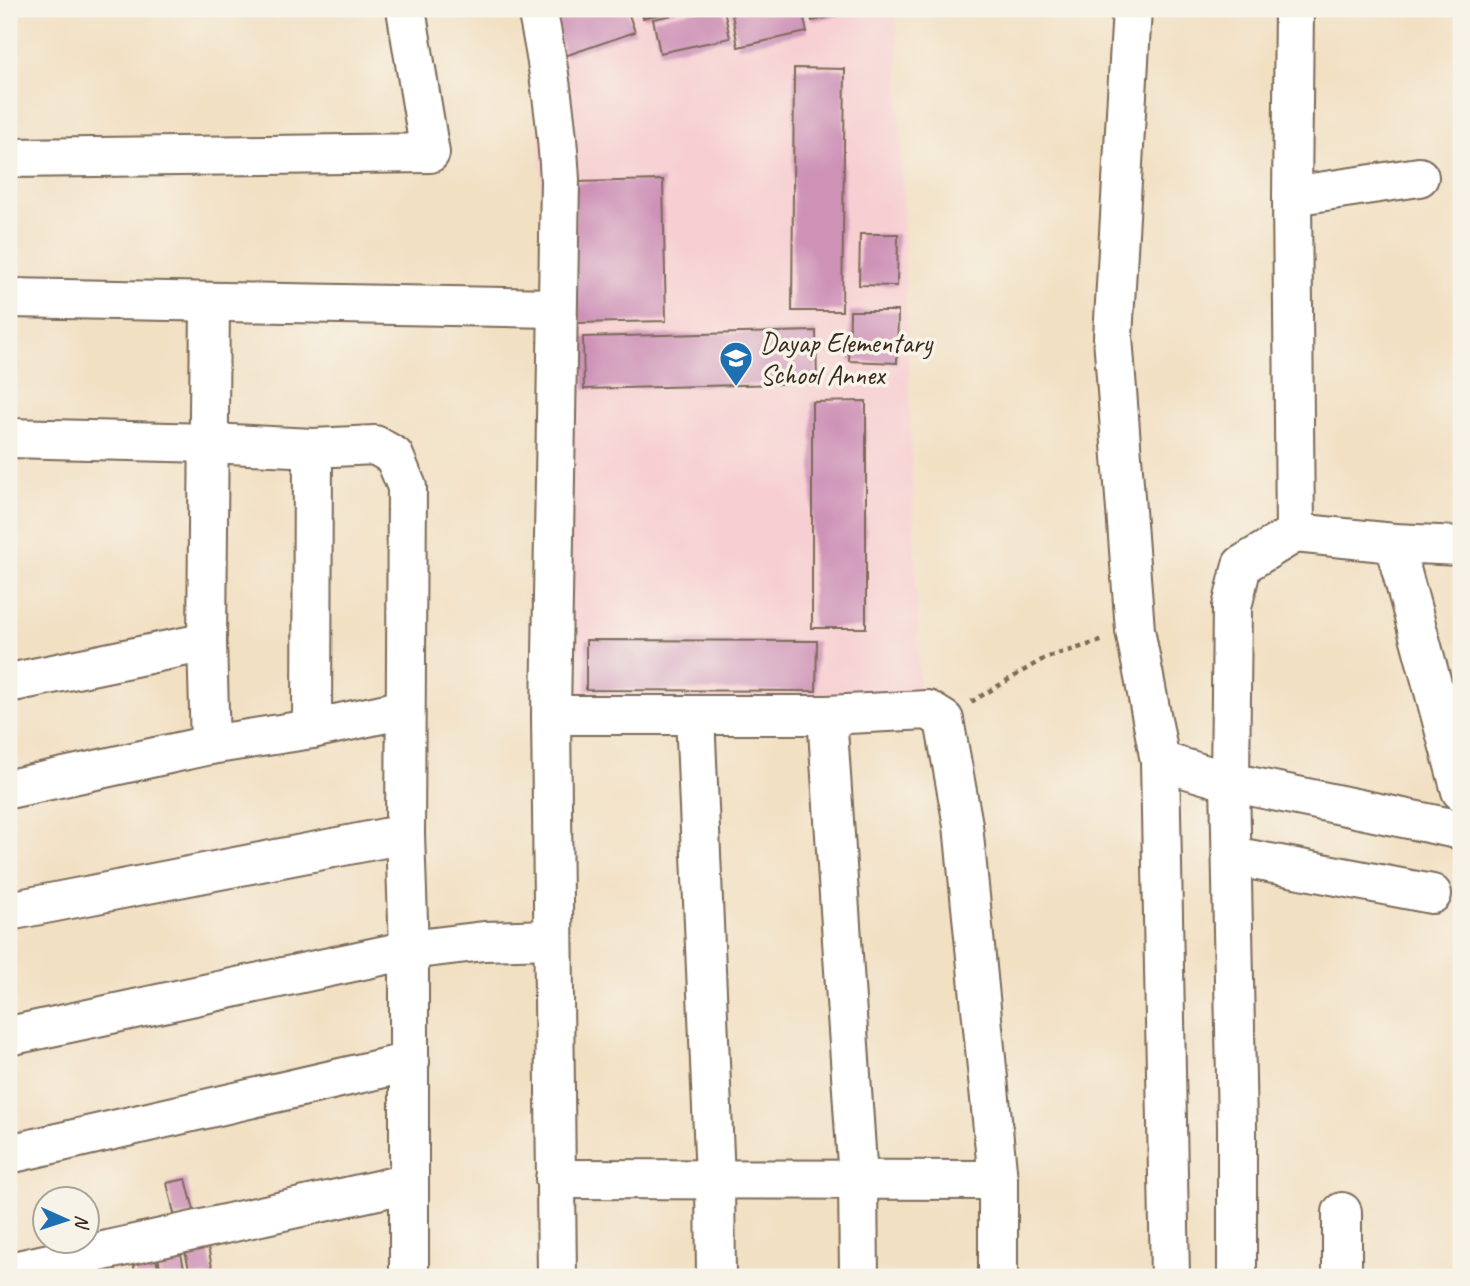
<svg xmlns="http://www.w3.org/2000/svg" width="1470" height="1286" font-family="Caveat,sans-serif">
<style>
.built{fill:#f7cfd2}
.building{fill:#ce92b7}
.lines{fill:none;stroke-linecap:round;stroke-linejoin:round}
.minor-casing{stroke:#7b6a58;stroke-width:42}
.path{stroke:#7b6a58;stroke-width:4.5;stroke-dasharray:5 5;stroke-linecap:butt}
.minor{stroke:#fff;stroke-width:38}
.labels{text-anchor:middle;stroke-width:7;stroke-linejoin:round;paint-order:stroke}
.poi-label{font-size:28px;fill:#3b2a1e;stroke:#f7f3e8;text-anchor:start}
</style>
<rect width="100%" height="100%" fill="#f7f3e8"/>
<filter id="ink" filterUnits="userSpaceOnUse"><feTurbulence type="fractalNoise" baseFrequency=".0143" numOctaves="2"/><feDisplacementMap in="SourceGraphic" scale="14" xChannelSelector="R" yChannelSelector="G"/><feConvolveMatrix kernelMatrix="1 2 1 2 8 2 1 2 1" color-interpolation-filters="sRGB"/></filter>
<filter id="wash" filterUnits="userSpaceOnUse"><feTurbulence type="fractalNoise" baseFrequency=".00686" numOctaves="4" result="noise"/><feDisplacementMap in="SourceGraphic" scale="28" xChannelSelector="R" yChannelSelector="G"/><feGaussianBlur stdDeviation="1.57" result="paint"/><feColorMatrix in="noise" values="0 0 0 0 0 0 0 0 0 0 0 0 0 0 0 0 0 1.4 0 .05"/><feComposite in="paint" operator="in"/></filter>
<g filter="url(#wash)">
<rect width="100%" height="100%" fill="#f2e0c3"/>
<polygon class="built" points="533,9 894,9 897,27 920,703 566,699"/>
<g id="blocks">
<g class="building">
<polygon points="576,9 627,9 635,32 565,56 553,17"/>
<polygon points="641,9 678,9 678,10 643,18"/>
<polygon points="702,9 724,9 730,38 660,53 653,19"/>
<polygon points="731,9 802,9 807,32 738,47"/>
<polygon points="810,9 853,9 853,12 812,21"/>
<polygon points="794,68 845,69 842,311 792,311"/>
<polygon points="663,180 666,321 577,323 574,182"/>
<polygon points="860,234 898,234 897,286 859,285"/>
<polygon points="850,311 898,311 897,363 849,361"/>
<polygon points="816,331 817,383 584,389 583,337"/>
<polygon points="866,401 866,628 812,628 812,402"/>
<polygon points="586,640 817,641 816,691 586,690"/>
<polygon points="186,1179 195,1214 175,1218 167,1183"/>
<polygon points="207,1242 214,1277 191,1277 184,1247"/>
<polygon points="180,1249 186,1277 162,1277 157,1253"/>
<polygon points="155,1253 160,1277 136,1277 132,1258"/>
</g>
</g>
</g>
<g filter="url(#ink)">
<use href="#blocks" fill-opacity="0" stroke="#7b6a58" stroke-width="2"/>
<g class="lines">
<defs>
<g id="minor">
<path d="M537 9C549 66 557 122 560 180L551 715 557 1277"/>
<polyline points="1132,9 1113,337 1135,630 1160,761 1170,1277"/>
<polyline points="9,158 430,153 406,9"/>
<polyline points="1292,196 1419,177"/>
<polyline points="9,298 557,308"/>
<polyline points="9,438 209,443 313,448 375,445 394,456 407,487 405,834 409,950 409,1277"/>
<polyline points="1295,533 1394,543 1461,546"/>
<polyline points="1394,543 1461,791"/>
<polyline points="9,683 207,642"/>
<polyline points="551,715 827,715 928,710 944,720 963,825 998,1180 998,1277"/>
<polyline points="695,715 715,1178 716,1277"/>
<polyline points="827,715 858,1180 859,1277"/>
<polyline points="312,729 313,448"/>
<polyline points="210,745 207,642 210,302"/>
<polyline points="1160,761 1230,782 1461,830"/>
<polyline points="9,789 210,745 312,729 405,709"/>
<polyline points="1232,856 1432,894"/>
<polyline points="9,911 405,834"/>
<polyline points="9,1036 409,950 484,941 552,939"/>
<polyline points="9,1154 410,1062"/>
<polyline points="555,1179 998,1180"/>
<polyline points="1342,1212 1342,1277"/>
<polyline points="9,1272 409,1183"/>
<polyline points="1237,1277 1237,1127 1230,782 1232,607 1242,565 1295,533 1292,196 1294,9"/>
</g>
</defs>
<use href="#minor" class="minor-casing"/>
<polyline class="path" points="971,702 1045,658 1104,640"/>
<use href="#minor" class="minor"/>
</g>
</g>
<defs>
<symbol id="school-pin" viewBox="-11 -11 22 30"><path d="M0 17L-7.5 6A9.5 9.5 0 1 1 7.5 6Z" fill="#1f6fb2" stroke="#f7f3e8"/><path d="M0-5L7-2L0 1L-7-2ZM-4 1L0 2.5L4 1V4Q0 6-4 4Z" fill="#fff"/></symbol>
</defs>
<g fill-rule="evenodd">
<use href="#school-pin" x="717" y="339" width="38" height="52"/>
</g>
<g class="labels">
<g class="poi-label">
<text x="760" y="352">Dayap Elementary<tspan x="760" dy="32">School Annex</tspan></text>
</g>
</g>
<rect width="1470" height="1286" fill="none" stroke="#f7f3e8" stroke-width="35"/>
<g transform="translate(66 1220) rotate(93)"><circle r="33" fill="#f7f3e8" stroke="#aca397" stroke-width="2"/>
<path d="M0-5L12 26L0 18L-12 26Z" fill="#1f6fb2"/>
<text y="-10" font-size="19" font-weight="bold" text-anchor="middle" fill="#3b2a1e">N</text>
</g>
</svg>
